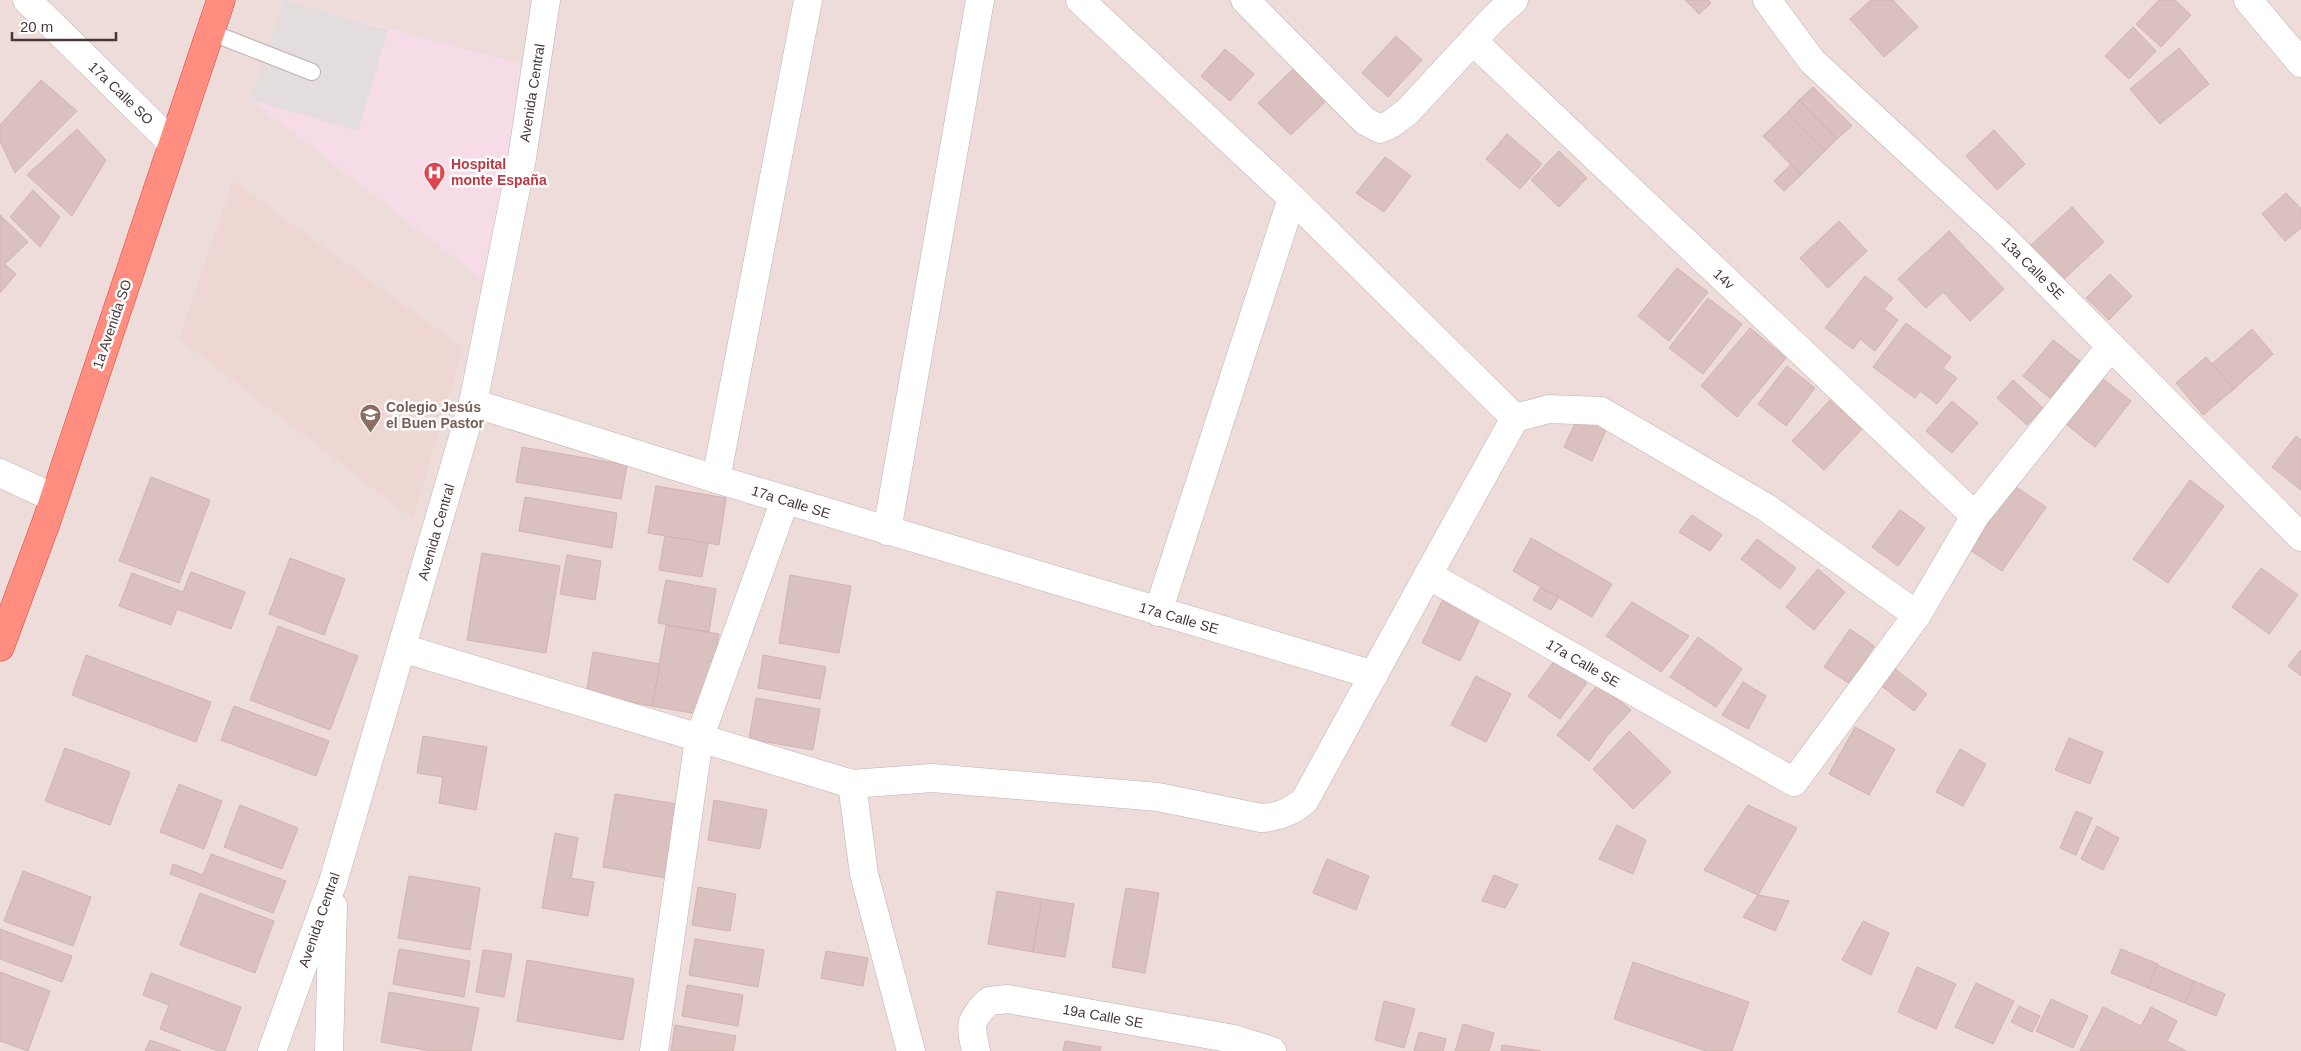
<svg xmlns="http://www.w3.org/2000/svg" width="2301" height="1051" font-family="Helvetica,sans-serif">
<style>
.residential{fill:#eddcda}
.education{fill:#eed6d2}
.medical{fill:#f5dce7}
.parking{fill:#e3dddd}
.building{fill:#dac1c0;stroke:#d2b2b0}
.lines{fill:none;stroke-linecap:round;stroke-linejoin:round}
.service-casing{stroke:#c3b0ae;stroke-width:18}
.minor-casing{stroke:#c3b0ae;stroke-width:29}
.trunk-casing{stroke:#e14036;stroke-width:29}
.service{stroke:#fff;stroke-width:16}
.minor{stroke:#fff;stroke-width:28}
.trunk{stroke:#ff8e80;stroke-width:28}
.labels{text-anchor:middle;stroke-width:5;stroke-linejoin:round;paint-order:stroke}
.street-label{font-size:14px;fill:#483737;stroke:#fff}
.health-label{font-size:14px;font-weight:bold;fill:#be3a42;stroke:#fff;text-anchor:start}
.education-label{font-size:14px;font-weight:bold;fill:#785e54;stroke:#fff;text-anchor:start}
</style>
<rect width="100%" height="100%" fill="#f5eae9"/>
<rect class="residential" x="0" y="0" width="2301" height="1051"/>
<polygon class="education" points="233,181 463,348 413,519 179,339"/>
<polygon class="medical" points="284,0 529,66 484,281 251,100"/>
<polygon class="parking" points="284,0 388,30 358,131 251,100"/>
<g class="building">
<polygon points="1685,0 1708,0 1711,3 1699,14"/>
<polygon points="1871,0 1893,0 1918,27 1884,57 1850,19"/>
<polygon points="2159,0 2175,0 2191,15 2161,47 2136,24"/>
<polygon points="2133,27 2156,51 2129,79 2105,56"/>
<polygon points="1396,36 1422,60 1388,97 1362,73"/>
<polygon points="2179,48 2209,84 2160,124 2130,89"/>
<polygon points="1225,49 1254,74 1230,101 1201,76"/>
<polygon points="1294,68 1326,101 1291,135 1258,103"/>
<polygon points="41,80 77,111 15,173 0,141 0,125"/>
<polygon points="1813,87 1852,126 1837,139 1799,100"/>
<polygon points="1799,100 1837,139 1825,151 1787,113"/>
<polygon points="1787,113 1825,151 1801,175 1763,136"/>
<polygon points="77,129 106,160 72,216 27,175"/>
<polygon points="1994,130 2025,164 1997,190 1966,156"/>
<polygon points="1507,134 1542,164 1520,189 1486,159"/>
<polygon points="1559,151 1587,178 1559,207 1531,180"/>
<polygon points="1385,157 1411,176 1384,212 1356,193"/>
<polygon points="1791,164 1801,175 1784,191 1774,181"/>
<polygon points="33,190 60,217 40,247 10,217"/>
<polygon points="2286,193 2301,209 2301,228 2285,241 2262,214"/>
<polygon points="2072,207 2104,242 2062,281 2030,246"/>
<polygon points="0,215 28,242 5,264 16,274 0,293"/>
<polygon points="1839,221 1867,251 1828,288 1800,258"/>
<polygon points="1949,231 2004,289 1970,321 1943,292 1926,308 1898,279"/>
<polygon points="1677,268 1708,292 1669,341 1638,316"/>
<polygon points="2110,274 2132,296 2109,320 2086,298"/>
<polygon points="1865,276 1893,298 1884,309 1898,320 1875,351 1860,339 1853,349 1825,328"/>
<polygon points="1708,298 1742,324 1703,374 1669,348"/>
<polygon points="1906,323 1951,357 1943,368 1957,378 1937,404 1920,391 1915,398 1873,367"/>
<polygon points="1750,328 1786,358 1737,417 1701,386"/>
<polygon points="2252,329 2273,354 2234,389 2212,364"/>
<polygon points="2053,340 2080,361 2050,398 2023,376"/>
<polygon points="2206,357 2234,389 2203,415 2176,383"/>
<polygon points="1787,366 1815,388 1786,426 1758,404"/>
<polygon points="2103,379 2131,401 2095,447 2067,425"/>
<polygon points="2013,380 2043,408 2027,425 1997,398"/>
<polygon points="1830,400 1862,429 1824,470 1792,441"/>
<polygon points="1952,401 1978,423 1952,453 1926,431"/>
<polygon points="1579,415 1607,428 1592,461 1564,447"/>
<polygon points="2296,436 2301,440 2301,490 2272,467"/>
<polygon points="522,447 627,465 621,499 516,482"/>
<polygon points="151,477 210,500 179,583 119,561"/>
<polygon points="2190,480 2224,506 2168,583 2133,559"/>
<polygon points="2013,485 2046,507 2002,571 1970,550"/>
<polygon points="656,486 726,498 719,545 648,533"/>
<polygon points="525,497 617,513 612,548 519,531"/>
<polygon points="1900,510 1925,528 1898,566 1872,547"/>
<polygon points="1692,515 1722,535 1710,551 1679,532"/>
<polygon points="665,536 708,543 702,577 659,570"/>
<polygon points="1531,538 1612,584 1592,617 1513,571"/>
<polygon points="1757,539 1796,568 1780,589 1741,559"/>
<polygon points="482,553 560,566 546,653 467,640"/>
<polygon points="567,555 601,561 595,600 560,594"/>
<polygon points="290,558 345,579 324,635 269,614"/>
<polygon points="2261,568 2298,595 2269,634 2232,607"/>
<polygon points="1818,569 1845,592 1814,630 1786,607"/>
<polygon points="191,572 245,592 231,629 177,609 171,625 119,606 132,573 183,592"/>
<polygon points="790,575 851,586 839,653 779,643"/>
<polygon points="666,580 716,589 709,632 658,623"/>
<polygon points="1540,588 1559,597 1551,610 1533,600"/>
<polygon points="1444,597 1482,615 1460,661 1422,643"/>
<polygon points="1632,602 1689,636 1661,672 1606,636"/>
<polygon points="666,625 719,634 704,715 652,706"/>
<polygon points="278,626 358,656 330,730 250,700"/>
<polygon points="1850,629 1874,646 1850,684 1824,667"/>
<polygon points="1698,637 1742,669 1716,707 1670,677"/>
<polygon points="2301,650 2301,676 2288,666"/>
<polygon points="593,652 660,664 652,706 586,694"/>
<polygon points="86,655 211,702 196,742 72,695"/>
<polygon points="763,655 826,667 820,699 758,688"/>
<polygon points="1555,660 1587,683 1560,719 1528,696"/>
<polygon points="1894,668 1927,694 1914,711 1880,685"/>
<polygon points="1476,676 1511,694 1486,742 1451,725"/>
<polygon points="1743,682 1766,696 1748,729 1722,715"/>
<polygon points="1598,684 1631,710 1608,735 1589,761 1557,735"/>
<polygon points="756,698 820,709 813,750 749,739"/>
<polygon points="234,706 329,741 316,776 221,740"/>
<polygon points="1855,727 1895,749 1869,795 1829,774"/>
<polygon points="1629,731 1671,772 1633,809 1593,769"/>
<polygon points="423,736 487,747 476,810 439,803 443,777 417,773"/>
<polygon points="2069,738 2103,752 2090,784 2055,770"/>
<polygon points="65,748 130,772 110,825 45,801"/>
<polygon points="1960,749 1986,764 1963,806 1936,792"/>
<polygon points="179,784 222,801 204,849 160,832"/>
<polygon points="615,794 684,805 671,879 603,867"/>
<polygon points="714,800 767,810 760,849 708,840"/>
<polygon points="240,805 298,828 282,869 224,847"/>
<polygon points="1748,805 1797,828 1758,895 1704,870"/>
<polygon points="2076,811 2092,818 2076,855 2060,848"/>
<polygon points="1617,825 1646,840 1633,874 1599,859"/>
<polygon points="2097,826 2119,838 2103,870 2081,859"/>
<polygon points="555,833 578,838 571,878 594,882 588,916 542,908"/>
<polygon points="211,854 286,881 273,913 170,874 173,864 203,875"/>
<polygon points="1327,859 1369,876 1356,910 1313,893"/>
<polygon points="23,871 91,897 73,946 4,921"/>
<polygon points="1494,875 1518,885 1505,908 1482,901"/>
<polygon points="409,876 480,888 470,950 398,938"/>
<polygon points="698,887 736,894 730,931 692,925"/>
<polygon points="1126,888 1159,893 1145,973 1112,967"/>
<polygon points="997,891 1042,899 1033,952 988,944"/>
<polygon points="200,893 274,921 255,973 180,945"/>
<polygon points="1758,895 1789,901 1775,931 1743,917"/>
<polygon points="1042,899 1074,904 1065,957 1033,952"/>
<polygon points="1863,921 1889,933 1871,975 1842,960"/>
<polygon points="0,929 72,956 62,982 0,959"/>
<polygon points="695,939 764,950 758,987 689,975"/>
<polygon points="399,949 470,961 464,997 393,984"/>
<polygon points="2121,949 2158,964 2148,988 2111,973"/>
<polygon points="483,950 512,954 504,997 476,992"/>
<polygon points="826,951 868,958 863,986 821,978"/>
<polygon points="527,960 634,979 623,1040 517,1021"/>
<polygon points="1633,962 1749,1002 1732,1051 1706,1051 1614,1019"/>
<polygon points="2157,965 2194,981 2185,1003 2148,988"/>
<polygon points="1917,967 1956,984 1936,1029 1898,1012"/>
<polygon points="0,972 50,991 28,1051 0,1041"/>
<polygon points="151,973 241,1007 225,1051 218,1051 160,1029 169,1005 143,995"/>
<polygon points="2194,981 2225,994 2216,1016 2185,1003"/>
<polygon points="1976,983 2014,1001 1993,1044 1955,1027"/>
<polygon points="687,985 743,995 738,1026 682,1016"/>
<polygon points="389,992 479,1008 471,1051 431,1051 381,1042"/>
<polygon points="2051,999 2088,1016 2073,1048 2036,1031"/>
<polygon points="1384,1001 1415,1009 1404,1048 1375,1040"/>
<polygon points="2019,1006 2040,1016 2032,1032 2011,1022"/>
<polygon points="2103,1007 2141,1026 2151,1007 2177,1021 2167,1041 2186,1051 2080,1051"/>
<polygon points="1463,1024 1494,1033 1489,1051 1455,1051"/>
<polygon points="675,1025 736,1036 733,1051 671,1051"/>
<polygon points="1419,1032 1446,1039 1443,1051 1414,1051"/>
<polygon points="150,1040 181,1051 145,1051"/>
<polygon points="1065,1041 1101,1047 1100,1051 1063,1051"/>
<polygon points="1502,1045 1541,1051 1501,1051"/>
</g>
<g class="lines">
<defs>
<polyline id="service" points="210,32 312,72"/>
<g id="minor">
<polyline points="27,0 173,144"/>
<polyline points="1080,0 1292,198 1515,418 1428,575"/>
<polyline points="1245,0 1365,121 1380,129 1391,124 1407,112 1494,18 1514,0"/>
<polyline points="1767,0 1812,61 2001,236 2301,537"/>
<polyline points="2248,0 2301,63"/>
<polyline points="1473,41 1975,516"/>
<polyline points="473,403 716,479 1374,675"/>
<polyline points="1515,418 1549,409 1601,411 1767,508 1917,615"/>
<polyline points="0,473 54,498"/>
<polyline points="716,479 808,0"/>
<polyline points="887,531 980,0"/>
<polyline points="1158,612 1292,198"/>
<path d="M402 648 852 784 932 778 1158 797 1261 818C1279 817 1291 812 1305 800L1428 575 1794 782 1917 615 1975 516 2111 346"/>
<polyline points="852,784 864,874 911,1051"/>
<polyline points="272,1051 333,882 473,403 522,158 546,0"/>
<polyline points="329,1051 333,906"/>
<polyline points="654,1051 699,739 785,500"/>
<path d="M976 1051C970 1024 969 1021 989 1001L1008 999 1234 1039 1272 1051"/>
</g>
<polyline id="trunk" points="0,647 47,520 221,0"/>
</defs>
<use href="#service" class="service-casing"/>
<use href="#minor" class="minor-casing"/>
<use href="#trunk" class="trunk-casing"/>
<use href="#service" class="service"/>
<use href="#minor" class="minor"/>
<use href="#trunk" class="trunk"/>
</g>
<defs>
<symbol id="hospital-pin" viewBox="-11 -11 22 30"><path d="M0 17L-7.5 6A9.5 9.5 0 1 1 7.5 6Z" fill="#e0444e" stroke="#fff"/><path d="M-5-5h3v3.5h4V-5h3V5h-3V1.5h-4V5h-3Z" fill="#fff"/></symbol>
<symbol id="university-pin" viewBox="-11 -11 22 30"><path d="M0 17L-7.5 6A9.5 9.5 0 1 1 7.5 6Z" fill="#8d6e63" stroke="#fff"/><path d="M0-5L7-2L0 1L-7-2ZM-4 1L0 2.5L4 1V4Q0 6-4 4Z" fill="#fff"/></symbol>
</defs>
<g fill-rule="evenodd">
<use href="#hospital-pin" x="422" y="160" width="25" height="34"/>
<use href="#university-pin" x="358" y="402" width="25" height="34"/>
</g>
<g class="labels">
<g class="street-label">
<text transform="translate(121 93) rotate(44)" y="5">17a Calle SO</text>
<text transform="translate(532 93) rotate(-81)" y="5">Avenida Central</text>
<text transform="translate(2033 268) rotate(45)" y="5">13a Calle SE</text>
<text transform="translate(1724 279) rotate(43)" y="5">14v</text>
<text transform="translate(112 324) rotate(-71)" y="5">1a Avenida SO</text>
<text transform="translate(791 502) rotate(17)" y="5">17a Calle SE</text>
<text transform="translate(436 532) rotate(-74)" y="5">Avenida Central</text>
<text transform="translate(1179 618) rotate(16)" y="5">17a Calle SE</text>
<text transform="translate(1583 663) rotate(30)" y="5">17a Calle SE</text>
<text transform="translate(319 920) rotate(-71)" y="5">Avenida Central</text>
<text transform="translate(1103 1016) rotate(10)" y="5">19a Calle SE</text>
</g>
<g class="health-label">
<text x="451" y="169">Hospital<tspan x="451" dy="16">monte España</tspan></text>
</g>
<g class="education-label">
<text x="386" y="412">Colegio Jesús<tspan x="386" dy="16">el Buen Pastor</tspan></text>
</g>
</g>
<path d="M12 32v8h104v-8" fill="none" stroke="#483737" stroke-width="2.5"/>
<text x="20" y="32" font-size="15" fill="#483737" stroke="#ffffff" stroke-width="4" paint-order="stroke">20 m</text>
</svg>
